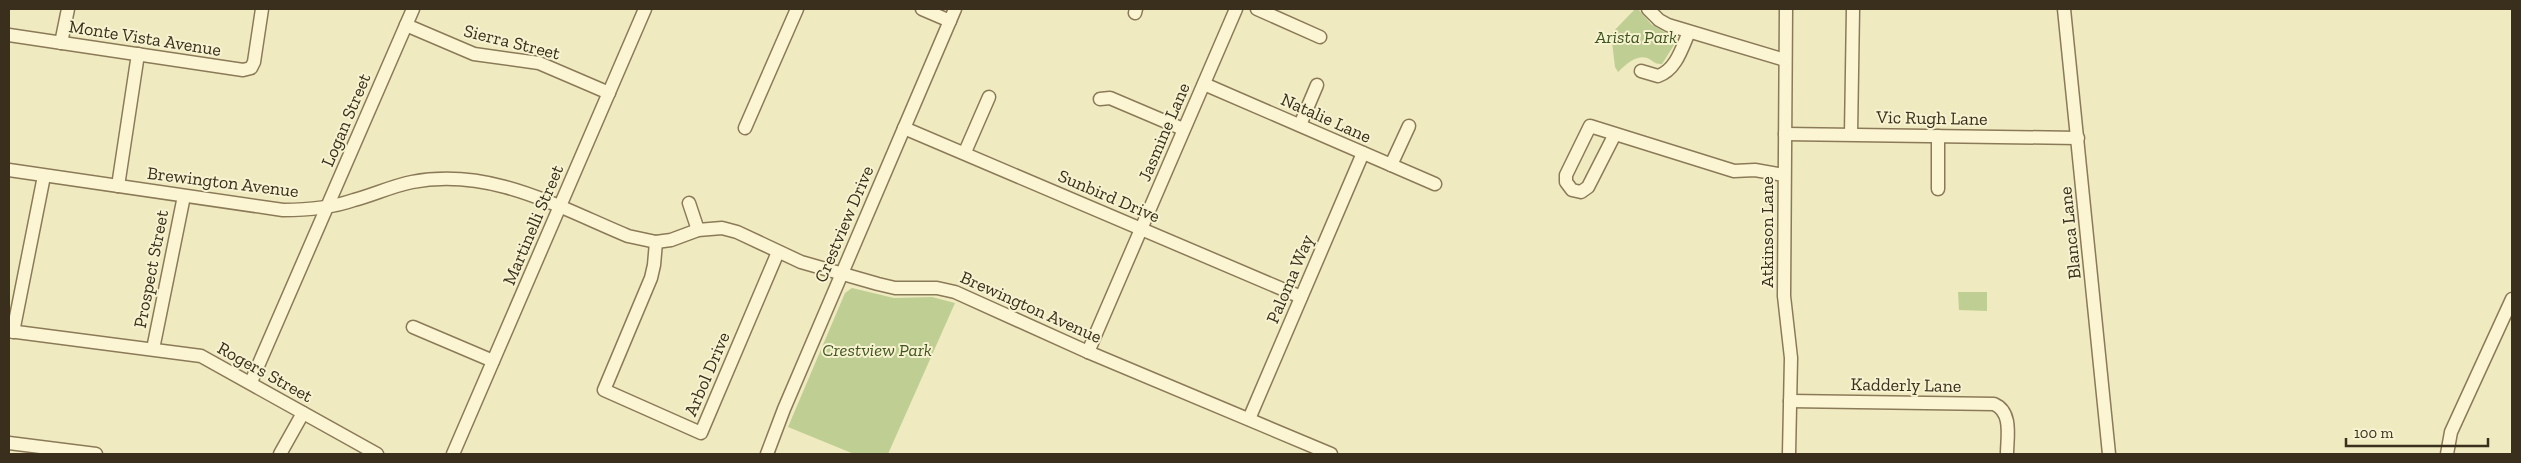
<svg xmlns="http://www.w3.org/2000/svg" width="2521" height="463" font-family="'Zilla Slab',serif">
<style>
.green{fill:#bfcf93}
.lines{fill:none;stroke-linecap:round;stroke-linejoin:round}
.minor-casing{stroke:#8b7a57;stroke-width:15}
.minor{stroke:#fbf5d4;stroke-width:12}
.labels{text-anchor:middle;stroke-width:4;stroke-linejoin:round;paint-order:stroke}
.park-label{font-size:18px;font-style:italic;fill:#415722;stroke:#f7f2d0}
.street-label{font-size:18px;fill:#392f1c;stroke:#f7f2d0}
</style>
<rect width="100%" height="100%" fill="#f0eac0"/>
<g class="green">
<path d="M1635 9H1638L1651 24 1671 36 1674 45 1662 64C1656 64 1655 63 1651 60 1638 52 1627 64 1618 72L1615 67 1611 34Z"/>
<polygon points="852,288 894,298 932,297 955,303 888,454 854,454 788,427 845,293"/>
<polygon points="1958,292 1987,292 1987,311 1959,310"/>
</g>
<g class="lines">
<defs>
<g id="minor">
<polyline points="922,9 950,21"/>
<polyline points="1257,9 1320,37"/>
<polyline points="1648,9 1659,20 1668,25 1785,60"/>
<polyline points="1786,9 1784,296 1791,358 1789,454"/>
<polyline points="2064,9 2109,454"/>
<polyline points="1135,13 1136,9"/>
<polyline points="406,25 474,54 539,63 609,93"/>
<polyline points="9,35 243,70 251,68 254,62 262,9"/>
<polyline points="61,43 68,9"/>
<path d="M1641 71 1658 76C1676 70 1682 48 1689 32"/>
<polyline points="1204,84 1435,184"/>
<polyline points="1100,99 1110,98 1183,129"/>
<polyline points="1300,125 1317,85"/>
<polyline points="745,128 797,9"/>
<polyline points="904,128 1301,297"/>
<polyline points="1615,134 1588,187 1581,192 1572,190 1566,182 1566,175 1590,126 1734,171 1755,170 1784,175"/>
<polyline points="1785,134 2078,138"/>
<polyline points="1851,134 1853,9"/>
<polyline points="965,152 989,97"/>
<polyline points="1391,165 1409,126"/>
<path d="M9 170 283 210C307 210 331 208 354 200 373 195 392 186 412 182 491 167 558 207 628 236L656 242 671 240 698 230 722 228 737 232 801 262 878 284 895 288H937L955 292 1088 352 1331 454"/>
<polyline points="118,186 138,54"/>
<polyline points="1938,189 1938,136"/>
<polyline points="689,203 698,230"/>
<polyline points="656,242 654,265 651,278 604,390 701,433 778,252"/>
<polyline points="413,327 493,361"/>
<polyline points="9,331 201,356 377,454"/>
<polyline points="13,332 44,176"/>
<polyline points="153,349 184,196"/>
<polyline points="1088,352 1236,9"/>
<polyline points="251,382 413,9"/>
<path d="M1790 401 1994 404C2013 412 2007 438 2007 454"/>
<polyline points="1249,419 1363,153"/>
<polyline points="9,443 96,454"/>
<polyline points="280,454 303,413"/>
<polyline points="453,454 645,9"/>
<polyline points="767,454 784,409 955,9"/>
<polyline points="2447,454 2451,432 2512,299"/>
</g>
</defs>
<use href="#minor" class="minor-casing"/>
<use href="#minor" class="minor"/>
</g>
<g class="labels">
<g class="park-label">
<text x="1636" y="43">Arista Park</text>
<text x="877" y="356">Crestview Park</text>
</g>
<g class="street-label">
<text transform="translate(145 38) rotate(9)" y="6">Monte Vista Avenue</text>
<text transform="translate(512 42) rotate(14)" y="6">Sierra Street</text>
<text transform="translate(1326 118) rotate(24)" y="6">Natalie Lane</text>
<text transform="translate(1932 118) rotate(1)" y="6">Vic Rugh Lane</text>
<text transform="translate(346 120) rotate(-67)" y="6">Logan Street</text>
<text transform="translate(1164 132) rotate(-67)" y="6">Jasmine Lane</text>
<text transform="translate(223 182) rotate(7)" y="6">Brewington Avenue</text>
<text transform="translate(1109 196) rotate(23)" y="6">Sunbird Drive</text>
<text transform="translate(844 224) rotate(-67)" y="6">Crestview Drive</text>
<text transform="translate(533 225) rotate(-67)" y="6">Martinelli Street</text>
<text transform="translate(1767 232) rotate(-90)" y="6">Atkinson Lane</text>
<text transform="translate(2070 233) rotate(-96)" y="6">Blanca Lane</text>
<text transform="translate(151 269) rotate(-79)" y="6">Prospect Street</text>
<text transform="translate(1290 279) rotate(-67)" y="6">Paloma Way</text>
<text transform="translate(1031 307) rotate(24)" y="6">Brewington Avenue</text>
<text transform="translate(265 372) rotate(29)" y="6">Rogers Street</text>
<text transform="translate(707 374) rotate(-67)" y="6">Arbol Drive</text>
<text transform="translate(1906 385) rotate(1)" y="6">Kadderly Lane</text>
</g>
</g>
<rect width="2521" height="463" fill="none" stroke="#392f1c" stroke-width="20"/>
<path d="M2346 438v8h142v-8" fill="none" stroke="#392f1c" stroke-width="2.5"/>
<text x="2354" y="438" font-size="15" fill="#392f1c" stroke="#f7f2d0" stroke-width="4" paint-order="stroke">100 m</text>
</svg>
